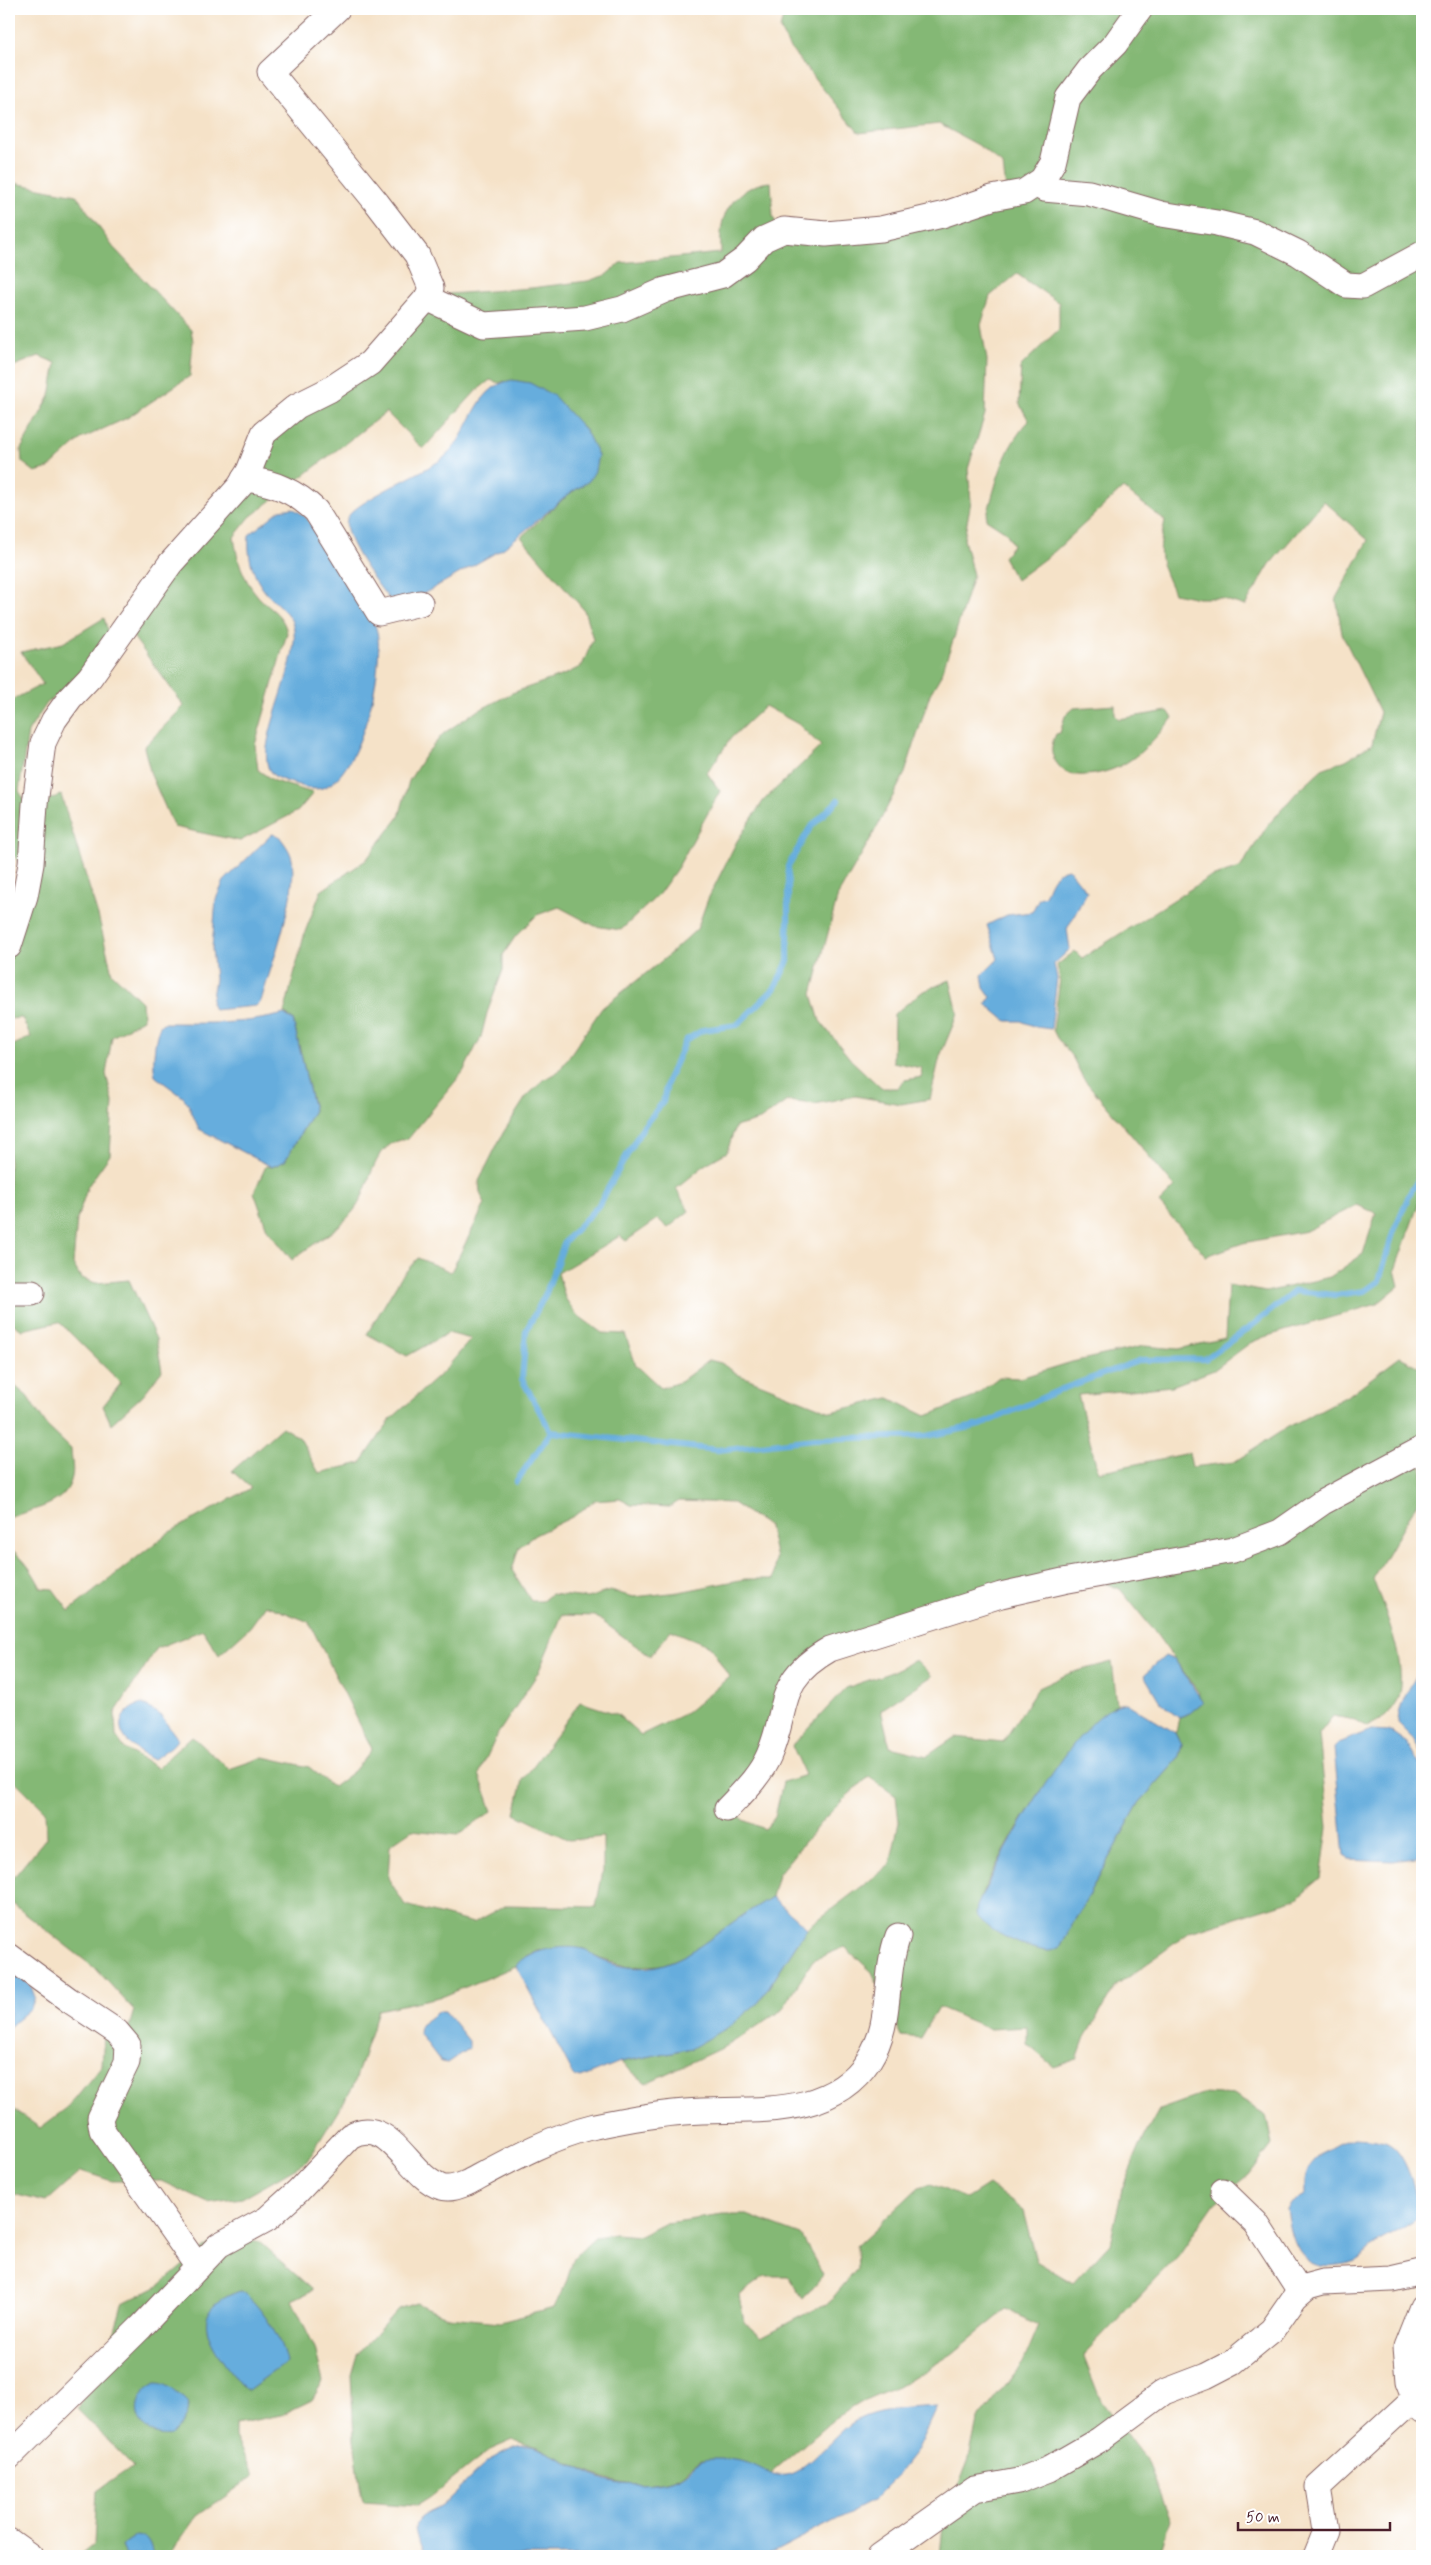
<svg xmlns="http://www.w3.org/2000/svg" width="1431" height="2565" font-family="Mynerve,sans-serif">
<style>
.forest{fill:#84b874;stroke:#676c50;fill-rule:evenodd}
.water{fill:#66addd;stroke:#586684}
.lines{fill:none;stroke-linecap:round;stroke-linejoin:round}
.stream{stroke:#66addd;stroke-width:6}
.minor-casing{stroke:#866362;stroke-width:27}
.minor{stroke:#fff;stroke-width:25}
</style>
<rect width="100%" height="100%" fill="#fff"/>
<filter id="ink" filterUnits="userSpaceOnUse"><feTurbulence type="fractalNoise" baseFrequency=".02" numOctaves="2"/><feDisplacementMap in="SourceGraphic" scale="10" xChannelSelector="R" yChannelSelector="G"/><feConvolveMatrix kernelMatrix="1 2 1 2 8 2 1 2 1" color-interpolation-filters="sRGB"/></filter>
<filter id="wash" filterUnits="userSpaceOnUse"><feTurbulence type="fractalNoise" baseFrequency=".0096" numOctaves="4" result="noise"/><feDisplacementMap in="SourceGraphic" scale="20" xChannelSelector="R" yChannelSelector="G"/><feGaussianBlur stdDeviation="1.12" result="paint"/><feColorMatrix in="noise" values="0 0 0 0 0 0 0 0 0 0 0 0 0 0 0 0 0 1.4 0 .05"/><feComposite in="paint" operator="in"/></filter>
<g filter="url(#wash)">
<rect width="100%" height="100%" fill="#f5e2c8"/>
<g class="forest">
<path d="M785 9H1422V1194L1395 1270 1399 1286 1377 1304 1264 1337 1250 1343 1214 1370 1172 1386 1078 1395 1098 1472 1189 1453 1192 1467 1234 1462 1288 1427 1349 1395 1400 1357 1422 1368V1498L1415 1506 1373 1579C1385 1613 1419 1685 1387 1715 1382 1720 1373 1723 1367 1727L1355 1720 1333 1716 1319 1734 1328 1827 1321 1878 1296 1899 1190 1932 1115 1987 1085 2037 1077 2059 1054 2067 1027 2044V2027L990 2029 938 2007 920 2038 901 2036 872 1972 845 1947 813 1960 782 2010 730 2044 646 2083 620 2062 692 2048 759 2002 807 1928 890 1865 899 1822 896 1796 869 1777 848 1795 823 1820 778 1874 772 1897 739 1918 692 1953 662 1965 629 1967 600 1959 584 1949 537 1951 526 1956 516 1966 444 1996 378 2010 353 2087 307 2161 242 2198 208 2203 161 2181H112L81 2171 46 2202 9 2193V2106L40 2128 68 2107 102 2065 104 2035 129 2027 134 2010 97 1970 9 1901V1883L46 1838 45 1811 9 1775V1672L14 1668 9 1656V1548C24 1558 33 1572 41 1588L53 1589 69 1611 168 1533 251 1488 232 1471 282 1427 300 1438 319 1473 361 1463 391 1419 445 1370 471 1339 448 1333 407 1356 367 1334 401 1277 418 1258 451 1272 485 1204 480 1193 479 1181 503 1133 526 1097 545 1079 559 1071 602 1008 664 959 697 929 708 899 737 841 764 800 821 746 798 724 765 706 731 738 707 773 720 791 678 867 659 894 621 930 595 926 559 907 537 915 515 937 503 955V970L487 1013 481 1037 463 1072 408 1139C371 1141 372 1186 355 1209 339 1231 313 1243 292 1260L267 1229 254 1192 266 1166 272 1167 285 1161 314 1110 293 1020 284 1013 305 932 321 891 366 860 399 817 409 781 425 755 444 733 472 714 512 693 566 674 582 666 593 639 584 610 521 537 569 494 589 481 505 381 499 383 490 380 476 391 423 449 386 412 250 517 234 537C237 559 242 577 257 595 269 610 283 612 287 633L255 745 258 770 274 781 313 793 298 811 240 841 174 827 151 775 144 747 184 706 129 631 271 437 449 294 531 288 588 281 606 275 620 263 721 253C721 244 720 234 722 225 726 202 748 183 771 182L773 216 781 237 1008 206 1003 165 978 145 939 124 859 133 789 47 780 29ZM1017 274 1059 303V329L1021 366 1019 403 1029 421C1003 448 996 484 986 519L1006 532 1013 545 1003 557 1016 580 1055 551 1123 488 1165 521C1157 556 1159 560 1174 593L1198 598H1220L1245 606 1270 564 1324 501 1368 540 1336 598 1342 634 1380 712 1372 744 1346 760 1322 769 1298 791 1268 825 1240 868 1208 878 1082 958 1075 951 1057 965 1060 979 1053 1030 1057 1038 1073 1058 1083 1078 1175 1187 1159 1203 1206 1256 1243 1243 1306 1231 1357 1205 1376 1213 1363 1254 1330 1277 1266 1292 1228 1285 1225 1338 1179 1349 1144 1346 1072 1362 1020 1378 999 1377 972 1398 926 1416 889 1398 831 1412 739 1375 721 1363 709 1360 680 1382 661 1388 636 1365 625 1334 602 1333 576 1314 565 1298 558 1273 620 1236 626 1241 658 1219 668 1228 689 1211 676 1189 706 1164 727 1152 735 1127 760 1120 787 1101 815 1104 855 1096 901 1104 930 1099 940 1056 958 1013 950 980 922 992 894 1014 893 1062 921 1068 922 1077 905 1080 898 1088H881L851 1060 820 1021 812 994 838 895 871 838 905 773 930 694 940 677 955 635 973 575 964 539 971 501 968 469 985 414 987 360 981 325 990 296ZM620 1499 631 1505 670 1507 679 1501 733 1503 769 1527 776 1559 774 1579H745L679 1592 634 1597 610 1591 587 1598 551 1594 542 1601H531L512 1570 519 1547 535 1535 574 1516 594 1501ZM1094 1579 1120 1589 1151 1627 1199 1693 1190 1713 1179 1717 1176 1733 1182 1745 1178 1759 1139 1803 1060 1947 976 1913C980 1894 992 1874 1001 1857 1032 1800 1068 1747 1117 1704L1112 1662 1070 1673 1038 1688 1003 1742 955 1737 927 1756 890 1747 881 1710 932 1676 916 1660 889 1673 846 1688 792 1746 805 1775 783 1782 775 1817 765 1829 743 1820 727 1802 746 1779 803 1657ZM266 1605 309 1622 372 1749 354 1771 333 1787 309 1767 264 1757 229 1769 192 1736 157 1768 125 1749 116 1736 115 1713 157 1648 203 1630 219 1655 250 1627ZM562 1615 595 1616 650 1656 671 1630 710 1646 729 1677 686 1713 641 1735 617 1714 580 1702 523 1780 515 1814 569 1840 603 1837V1871L596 1907 507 1905 473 1923 405 1905 388 1878 390 1845 412 1830 458 1835 492 1811 479 1774 497 1735 538 1673Z"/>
<polygon points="9,182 76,195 113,247 191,330 193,341 190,376 127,418 81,439 49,468 35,472 22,462 21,449 50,396 56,363 39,356 9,368"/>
<polygon points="104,618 109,635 72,684 47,703 28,732 19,791 29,807 61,795 99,919 112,973 142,1002 143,1019 112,1037 106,1074 113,1102 110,1155 88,1186 77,1219 73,1264 81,1278 96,1283 129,1280 156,1339 162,1371 142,1396 111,1424 103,1406 121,1383 59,1322 22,1330 9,1321 9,1047 31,1037 22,1018 9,1019 9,900 25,870 12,853 9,853 9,698 14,699 43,684 21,652 63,643"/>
<path d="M1115 705V715L1119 719 1168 711 1173 718C1147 747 1128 772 1086 775 1076 776 1065 774 1059 766 1050 755 1050 747 1056 734L1060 733 1065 716 1074 708Z"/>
<path d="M10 1382 27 1396 47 1426 71 1449C71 1457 74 1469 72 1477 66 1507 32 1508 9 1518Z"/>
<path d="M1204 2094 1235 2096 1266 2115 1272 2145 1249 2175 1215 2203 1178 2256 1083 2355 1101 2401 1145 2459 1170 2520 1159 2556H940L943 2524 969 2459 977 2421 1023 2363 1039 2325 1006 2310 952 2354 906 2382 867 2399 834 2419 771 2473 760 2469 702 2460C690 2465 684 2477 670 2480 618 2493 586 2471 542 2449 532 2444 524 2446 513 2440L490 2450 432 2496 416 2506 364 2502 361 2494 354 2440 351 2375 357 2355 398 2309 416 2303 449 2317 500 2322 554 2308 567 2280 574 2257 596 2237 615 2234 640 2236 666 2223 723 2215H747L801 2235 823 2275 803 2299 787 2276H765L739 2295 744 2322 761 2337 830 2301 857 2269 856 2246 919 2187 931 2184 967 2199 989 2185 1023 2210 1036 2261 1073 2283 1110 2243 1122 2189 1144 2137 1159 2110Z"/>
<polygon points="258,2241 313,2290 292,2300 315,2348 323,2381 312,2400 281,2415 235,2424 235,2437 254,2476 197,2516 168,2556 79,2556 94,2544 97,2491 133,2466 77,2409 105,2369 122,2304 161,2284 210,2243"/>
</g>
<g class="water">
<path d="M512 380 530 383 554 396 586 431 598 455 595 471 589 481 569 494 504 548 411 601 388 598C377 583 341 538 347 519 351 503 425 472 442 459 471 438 472 387 512 380Z"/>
<path d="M293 508C298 512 305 515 308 520 316 530 320 542 327 552 343 576 368 601 376 628 387 663 361 773 325 787 314 792 303 786 292 783 282 780 271 777 268 767 258 739 298 668 294 630 293 615 277 605 267 594 253 578 247 556 249 535L280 510Z"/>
<path d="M272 834 279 836C284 843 290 850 292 859 298 894 271 966 261 1001L256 1006 214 1010 211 1003 215 979 212 948 216 899 224 881Z"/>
<path d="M1069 869 1087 892 1067 929 1070 949 1054 964 1057 978 1051 1029 1036 1027 1021 1021H1006L986 1004 991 997 984 987 982 975 998 959 987 925 1007 915 1032 912 1039 898 1045 896C1050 884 1053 871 1069 869Z"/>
<path d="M284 1014 293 1020 314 1110 285 1161 272 1167 199 1129 188 1104 183 1097 156 1077C151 1069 155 1027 163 1023 206 1023 242 1025 284 1014Z"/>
<polygon points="1165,1656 1175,1660 1203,1702 1190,1713 1179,1717 1160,1702 1144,1675"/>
<path d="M1422 1666V1754L1412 1737 1398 1723C1398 1704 1413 1682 1422 1666Z"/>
<path d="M1126 1703 1176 1733 1182 1745 1178 1759 1139 1803 1060 1947C1056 1949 1053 1951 1049 1951 1030 1951 983 1930 976 1913L977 1906C996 1865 1080 1705 1126 1703Z"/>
<path d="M143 1704 161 1716 178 1739 172 1746 153 1760C137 1752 109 1732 126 1713 131 1708 136 1705 143 1704Z"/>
<polygon points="1371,1730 1390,1731 1407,1743 1422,1769 1422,1857 1393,1861 1349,1859 1344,1856 1334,1748 1339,1743"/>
<path d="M772 1897 807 1928 759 2002 727 2028 692 2048 620 2062 581 2078 574 2076 516 1966C525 1950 566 1944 583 1949 589 1950 594 1956 599 1959 607 1963 619 1966 628 1967 674 1973 705 1941 739 1918 750 1910 761 1904 772 1897Z"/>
<polygon points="9,1968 31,1986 35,1997 31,2008 9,2027"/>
<polygon points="439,2011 445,2011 469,2041 469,2048 447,2063 441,2062 419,2033 420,2025"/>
<path d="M1354 2138C1365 2139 1382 2138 1392 2146 1408 2158 1416 2195 1421 2213 1411 2226 1387 2237 1373 2245 1367 2248 1365 2255 1360 2259 1354 2263 1345 2264 1338 2265 1299 2271 1292 2241 1287 2209L1290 2204 1305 2195C1305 2188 1304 2178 1307 2172 1314 2155 1337 2143 1354 2138Z"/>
<path d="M240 2291C258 2300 284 2342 286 2363L248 2391 241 2386C218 2353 177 2313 240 2291Z"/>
<path d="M156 2383C165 2383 170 2387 177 2393 199 2408 185 2420 171 2435 139 2440 122 2401 156 2383Z"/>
<path d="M937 2406 917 2450 896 2477 871 2502 766 2556H427C422 2547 411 2532 417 2521 422 2513 435 2510 442 2505 469 2483 488 2451 524 2446 543 2443 589 2479 615 2482 635 2485 660 2485 679 2477 694 2470 694 2459 714 2459 724 2459 735 2459 744 2462 759 2465 771 2478 787 2475 809 2470 833 2436 852 2423 875 2408 910 2408 937 2406Z"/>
<path d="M137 2535C149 2536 150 2544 153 2554L151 2556H125L121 2546Z"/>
</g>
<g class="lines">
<g class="stream">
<polyline points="551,1432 718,1450 814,1439 927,1436 981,1425 1062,1389 1141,1360 1205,1359 1249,1328 1295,1291 1336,1295 1365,1291 1379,1281 1393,1233 1410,1193 1422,1173"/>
<polyline points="516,1482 551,1432 522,1379 526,1331 546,1293 565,1241 598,1206 643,1127 663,1102 668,1079 686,1040 703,1030 737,1025 775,988 788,961 788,866 810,828 838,800"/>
</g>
</g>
</g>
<g filter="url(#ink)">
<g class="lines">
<defs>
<g id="minor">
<polyline points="337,9 270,72 377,203 417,255 431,288 427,298"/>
<polyline points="1037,184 1044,189 1089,193 1161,214 1217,223 1255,232 1298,253 1346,285 1363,286 1422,254"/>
<path d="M244 479C273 482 295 491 316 511L379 613 420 603"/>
<polyline points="9,946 25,896 31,864 35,804 43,743 54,720 70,698 90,677 170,564 240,486 249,471 264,433 297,406 329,390 370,363 427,298 484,325 585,318 622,309 665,290 723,275 745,259 764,239 784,230 826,234 881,229 942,215 992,198 1024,192 1042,180 1053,162 1068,98 1090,69 1115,44 1140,9"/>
<polyline points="9,1293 32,1293"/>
<path d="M727 1809C743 1792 760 1776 769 1755 790 1706 774 1681 830 1649L1001 1595 1063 1581 1233 1550 1280 1532 1323 1502 1422 1449"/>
<polyline points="9,1956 69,2000 117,2032 128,2045 127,2062 100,2118 102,2130 198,2267"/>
<polyline points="1223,2191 1256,2223 1300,2291"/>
<polyline points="1421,2411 1409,2381 1406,2347 1422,2307"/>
<path d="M9 2457 141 2327 219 2245 267 2219 298 2191 350 2136C389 2113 408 2176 441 2187 450 2190 459 2186 467 2183 508 2161 550 2137 595 2126 624 2120 654 2114 685 2112 748 2107 828 2122 869 2060 893 2023 883 1977 898 1936"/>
<polyline points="9,2541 30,2556"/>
<polyline points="880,2556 975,2489 1018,2481 1049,2469 1099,2440 1164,2392 1206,2376 1233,2362 1272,2330 1295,2297 1308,2286 1323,2282 1392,2279 1422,2272"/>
<polyline points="1315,2556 1325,2531 1318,2487 1416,2397"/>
</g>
</defs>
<use href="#minor" class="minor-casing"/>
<use href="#minor" class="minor"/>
</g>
</g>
<rect width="1431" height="2565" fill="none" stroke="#fff" stroke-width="30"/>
<path d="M1238 2522v8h152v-8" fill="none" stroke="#4a1f2b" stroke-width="2.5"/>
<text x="1246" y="2522" font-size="15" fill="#4a1f2b" stroke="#ffffff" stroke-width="4" paint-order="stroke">50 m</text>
</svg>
